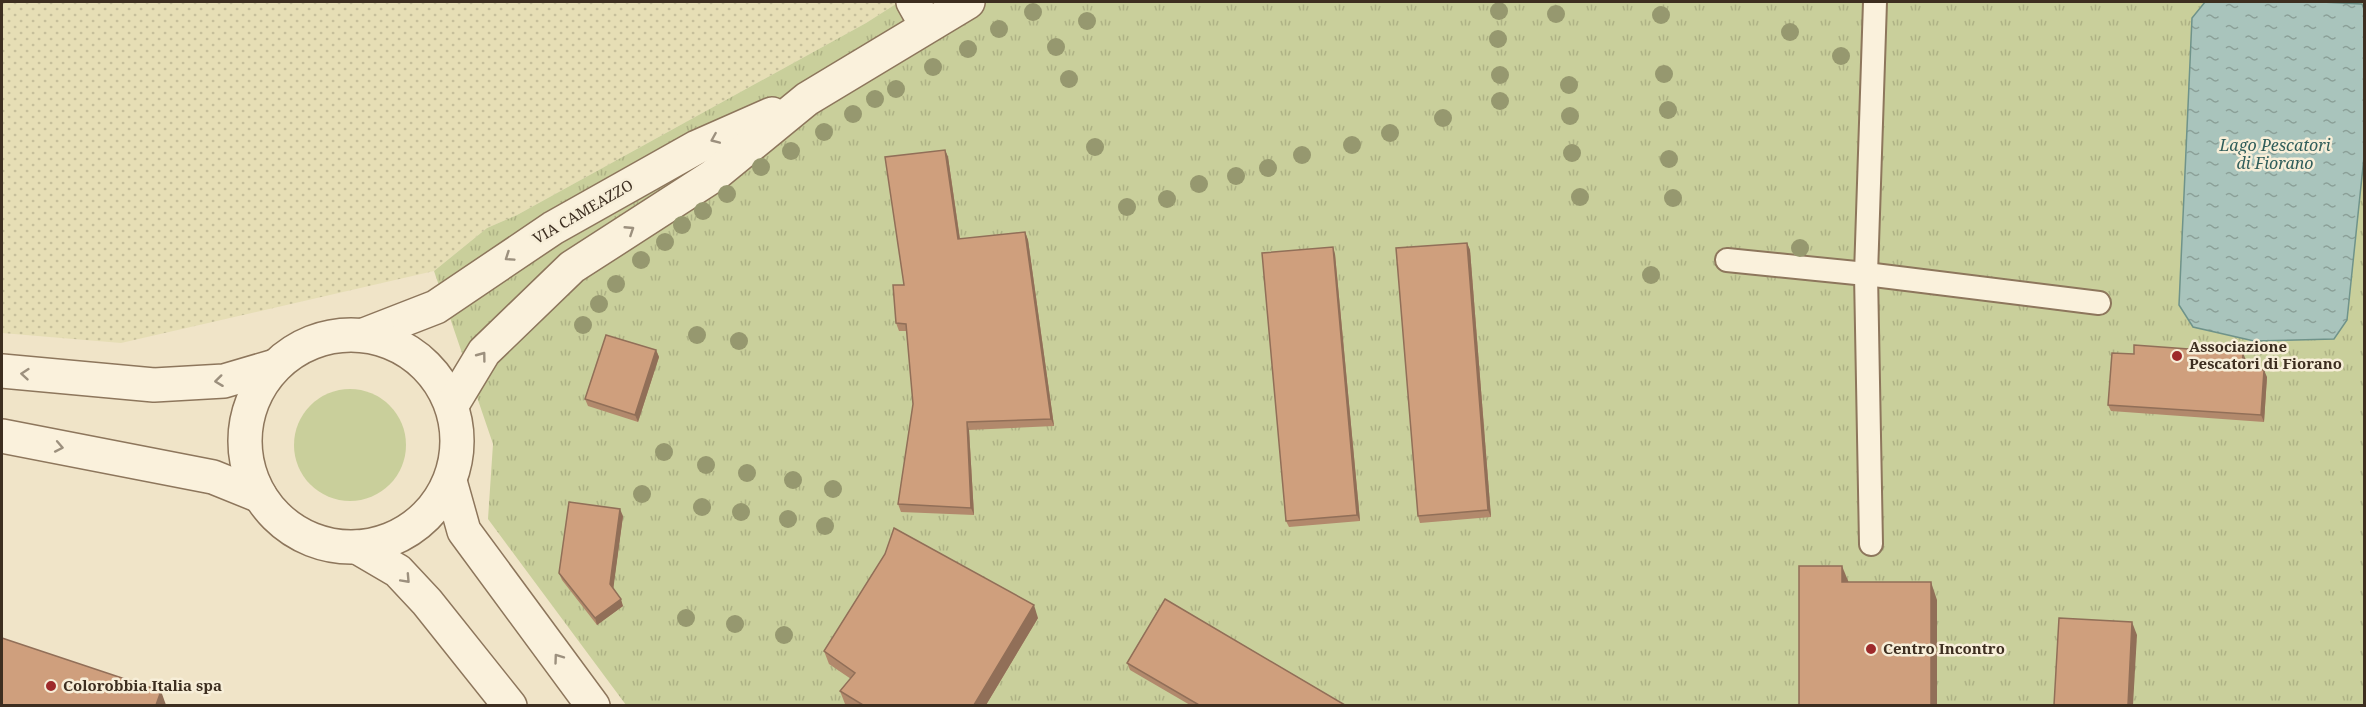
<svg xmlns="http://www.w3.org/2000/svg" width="2366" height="707" font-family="'Noto Serif',serif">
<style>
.farmland{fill:url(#farmland-dots)}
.grass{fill:#c9cf9b}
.park{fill:url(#park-tufts)}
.water{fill:url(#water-ripples);stroke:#6f938a;stroke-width:1.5}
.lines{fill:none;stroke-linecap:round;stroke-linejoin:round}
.service-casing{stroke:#8d765c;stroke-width:26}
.minor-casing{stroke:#8d765c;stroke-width:36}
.tertiary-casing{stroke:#8d765c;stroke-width:36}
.service{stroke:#faf1dc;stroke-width:22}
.minor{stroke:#faf1dc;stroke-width:33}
.tertiary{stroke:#faf1dc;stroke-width:33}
.tree{fill:#96986f}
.wall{fill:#b2896c}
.shaded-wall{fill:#916f58}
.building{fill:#cf9f7d;stroke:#916f58;stroke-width:1.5}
.oneway{stroke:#9c907e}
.poi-dot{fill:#9e2a2b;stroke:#f7eed8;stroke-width:2}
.labels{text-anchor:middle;stroke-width:5;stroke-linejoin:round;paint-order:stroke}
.street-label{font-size:15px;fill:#3d2e20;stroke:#f7eed8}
.poi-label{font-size:15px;font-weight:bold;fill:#3d2e20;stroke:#f7eed8;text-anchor:start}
.water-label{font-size:16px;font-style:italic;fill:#2f5d5a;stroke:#f7eed8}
</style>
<defs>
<pattern id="farmland-dots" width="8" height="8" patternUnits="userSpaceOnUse" patternTransform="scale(1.5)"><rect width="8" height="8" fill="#e6deb5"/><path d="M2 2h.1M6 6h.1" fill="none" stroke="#c6bf9b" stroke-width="1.8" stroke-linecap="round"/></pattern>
<pattern id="park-tufts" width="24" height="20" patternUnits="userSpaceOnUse" patternTransform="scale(1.5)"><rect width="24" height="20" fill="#c9cf9b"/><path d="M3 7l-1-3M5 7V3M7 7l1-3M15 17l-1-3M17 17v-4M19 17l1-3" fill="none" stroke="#aeb285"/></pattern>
<pattern id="water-ripples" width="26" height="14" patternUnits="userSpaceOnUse" patternTransform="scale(1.5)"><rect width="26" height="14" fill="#a9c4bc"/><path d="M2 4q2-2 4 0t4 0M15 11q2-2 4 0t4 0" fill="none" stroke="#8ba098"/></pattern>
</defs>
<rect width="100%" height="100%" fill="#f0e4c8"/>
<polygon class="farmland" points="2,2 899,2 866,23 517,215 487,228 434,271 121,343 2,333"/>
<circle class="grass" cx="350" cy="445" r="56"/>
<polygon class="park" points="899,2 2364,2 2364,705 626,705 488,519 493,444 434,271 487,228 517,215 866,23"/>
<polygon class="water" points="2205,2 2321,2 2362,4 2364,9 2364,157 2347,320 2334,339 2254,341 2193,327 2179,305 2192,18"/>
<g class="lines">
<defs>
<g id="service">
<polyline points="1727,260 1866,274 2099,303"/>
<polyline points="1871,544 1866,274 1875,2"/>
</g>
<polyline id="minor" points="913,2 926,25"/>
<g id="tertiary">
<polyline points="364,335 436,307 553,228 697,147 772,114"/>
<circle cx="351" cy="441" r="106"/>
<polyline points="2,371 154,385 224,381 275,366"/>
<polyline points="452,405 484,352 572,267 713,176 807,99 968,2"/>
<polyline points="2,436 213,477 260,496"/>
<polyline points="450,481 464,531 593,706"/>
<polyline points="357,547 398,571 427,602 510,706"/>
</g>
</defs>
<use href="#service" class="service-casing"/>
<use href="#minor" class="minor-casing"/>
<use href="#tertiary" class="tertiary-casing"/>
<use href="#service" class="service"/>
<use href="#minor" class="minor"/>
<use href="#tertiary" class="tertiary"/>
</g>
<g class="tree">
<circle cx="1499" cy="11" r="9"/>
<circle cx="1033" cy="12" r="9"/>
<circle cx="1556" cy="14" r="9"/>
<circle cx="1661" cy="15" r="9"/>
<circle cx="1087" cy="21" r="9"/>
<circle cx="999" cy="29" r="9"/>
<circle cx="1790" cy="32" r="9"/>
<circle cx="1498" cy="39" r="9"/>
<circle cx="1056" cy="47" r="9"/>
<circle cx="968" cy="49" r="9"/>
<circle cx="1841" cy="56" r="9"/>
<circle cx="933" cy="67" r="9"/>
<circle cx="1664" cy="74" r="9"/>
<circle cx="1500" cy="75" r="9"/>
<circle cx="1069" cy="79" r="9"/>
<circle cx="1569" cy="85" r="9"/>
<circle cx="896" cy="89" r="9"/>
<circle cx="875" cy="99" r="9"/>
<circle cx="1500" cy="101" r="9"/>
<circle cx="1668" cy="110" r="9"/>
<circle cx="853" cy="114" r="9"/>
<circle cx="1570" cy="116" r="9"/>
<circle cx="1443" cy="118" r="9"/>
<circle cx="824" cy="132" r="9"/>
<circle cx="1390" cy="133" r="9"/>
<circle cx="1352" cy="145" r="9"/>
<circle cx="1095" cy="147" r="9"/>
<circle cx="791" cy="151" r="9"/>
<circle cx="1572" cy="153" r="9"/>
<circle cx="1302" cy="155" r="9"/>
<circle cx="1669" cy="159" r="9"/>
<circle cx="761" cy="167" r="9"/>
<circle cx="1268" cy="168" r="9"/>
<circle cx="1236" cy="176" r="9"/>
<circle cx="1199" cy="184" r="9"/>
<circle cx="727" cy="194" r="9"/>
<circle cx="1580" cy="197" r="9"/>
<circle cx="1673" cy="198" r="9"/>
<circle cx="1167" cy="199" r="9"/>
<circle cx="1127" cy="207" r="9"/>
<circle cx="703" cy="211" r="9"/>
<circle cx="682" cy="225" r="9"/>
<circle cx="665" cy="242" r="9"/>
<circle cx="1800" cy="248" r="9"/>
<circle cx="641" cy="260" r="9"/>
<circle cx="1651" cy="275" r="9"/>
<circle cx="616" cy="284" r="9"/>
<circle cx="599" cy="304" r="9"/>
<circle cx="583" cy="325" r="9"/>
<circle cx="697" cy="335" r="9"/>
<circle cx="739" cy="341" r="9"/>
<circle cx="664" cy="452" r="9"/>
<circle cx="706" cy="465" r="9"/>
<circle cx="747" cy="473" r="9"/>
<circle cx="793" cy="480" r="9"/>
<circle cx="833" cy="489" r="9"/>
<circle cx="642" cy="494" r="9"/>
<circle cx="702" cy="507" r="9"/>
<circle cx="741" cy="512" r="9"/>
<circle cx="788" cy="519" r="9"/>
<circle cx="825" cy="526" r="9"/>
<circle cx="686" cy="618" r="9"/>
<circle cx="735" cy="624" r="9"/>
<circle cx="784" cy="635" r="9"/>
</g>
<g class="wall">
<polygon points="945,150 948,157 960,239 1025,232 1028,240 1054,426 969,430 974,515 901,512 898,504 913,404 907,331 899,331 896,323 904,285"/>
<polygon points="1467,243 1470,250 1491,517 1420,523 1418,516"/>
<polygon points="1335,254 1360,521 1289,527 1286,521"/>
<polygon points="656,350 659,357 638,422 588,406 585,399"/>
<polygon points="2246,360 2245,369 2267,377 2264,422 2111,411 2108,405"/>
<polygon points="623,516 613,588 623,606 597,625 562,580 559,573"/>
<polygon points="1038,618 986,705 847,705 845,704 840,691 851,679 829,664 824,651"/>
<polygon points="1127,663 1345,705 1190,705 1130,670"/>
</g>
<g class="shaded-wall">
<polygon points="945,150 948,157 961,247 958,239"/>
<polygon points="1025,232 1028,240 1054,426 1051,419"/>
<polygon points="1467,243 1470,250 1491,517 1488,510"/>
<polygon points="1333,247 1335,254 1360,521 1357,515"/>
<polygon points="656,350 659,357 638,422 635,415"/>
<polygon points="2243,353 2246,360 2244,375 2242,368"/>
<polygon points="2264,370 2267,377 2264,422 2261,415"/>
<polygon points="967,422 969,430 974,515 971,508"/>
<polygon points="620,509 623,516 613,591 610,584"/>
<polygon points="1842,566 1849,583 1842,582"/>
<polygon points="1931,582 1937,600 1937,705 1931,705"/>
<polygon points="621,599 623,606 597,625 595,618"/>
<polygon points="1034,605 1038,618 986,705 974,705"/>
<polygon points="2132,622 2137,635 2133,705 2128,705"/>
<polygon points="161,691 166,705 156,705"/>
</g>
<g class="building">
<polygon points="945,150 958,239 1025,232 1051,419 967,422 971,508 898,504 913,404 906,324 896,323 893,285 904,285 885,157"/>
<polygon points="1467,243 1488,510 1418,516 1396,248"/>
<polygon points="1333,247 1357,515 1286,521 1262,253"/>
<polygon points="606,335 656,350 635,415 585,399"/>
<polygon points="2134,345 2243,353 2242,368 2264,370 2261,415 2108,405 2112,353 2134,354"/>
<polygon points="569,502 620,509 610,584 621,599 595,618 559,573"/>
<polygon points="894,528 1034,605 974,705 863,705 840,691 855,673 824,651 885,554"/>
<polygon points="1799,566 1842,566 1842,582 1931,582 1931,705 1799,705"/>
<polygon points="1165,599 1345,705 1199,705 1127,663"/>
<polygon points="2059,618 2132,622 2128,705 2054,705"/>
<polygon points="2,638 161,691 156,705 2,705"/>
</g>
<defs><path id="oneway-chevron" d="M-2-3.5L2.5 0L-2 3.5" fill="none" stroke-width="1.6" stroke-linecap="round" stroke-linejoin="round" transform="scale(1.5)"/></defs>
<g class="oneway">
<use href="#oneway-chevron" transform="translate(715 139) rotate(157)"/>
<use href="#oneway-chevron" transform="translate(630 230) rotate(-33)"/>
<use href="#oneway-chevron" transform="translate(509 257) rotate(146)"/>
<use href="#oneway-chevron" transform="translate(482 356) rotate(-53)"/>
<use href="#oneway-chevron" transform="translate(25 374) rotate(-175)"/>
<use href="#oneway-chevron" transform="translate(219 381) rotate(173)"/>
<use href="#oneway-chevron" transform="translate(59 447) rotate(11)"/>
<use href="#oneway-chevron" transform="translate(406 579) rotate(47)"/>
<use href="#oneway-chevron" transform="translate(558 658) rotate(-126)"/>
</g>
<g class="poi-dot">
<circle cx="2177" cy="356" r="6"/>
<circle cx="1871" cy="649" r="6"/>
<circle cx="51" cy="686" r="6"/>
</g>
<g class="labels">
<g class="street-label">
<text transform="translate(583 212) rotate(-30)" y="5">VIA CAMEAZZO</text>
</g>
<g class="poi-label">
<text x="2189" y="352">Associazione<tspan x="2189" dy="17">Pescatori di Fiorano</tspan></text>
<text x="1883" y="654">Centro Incontro</text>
<text x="63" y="691">Colorobbia Italia spa</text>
</g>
<g class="water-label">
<text x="2275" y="151">Lago Pescatori<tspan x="2275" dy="18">di Fiorano</tspan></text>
</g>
</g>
<rect width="2366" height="707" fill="none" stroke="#3d2e20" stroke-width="6"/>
</svg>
